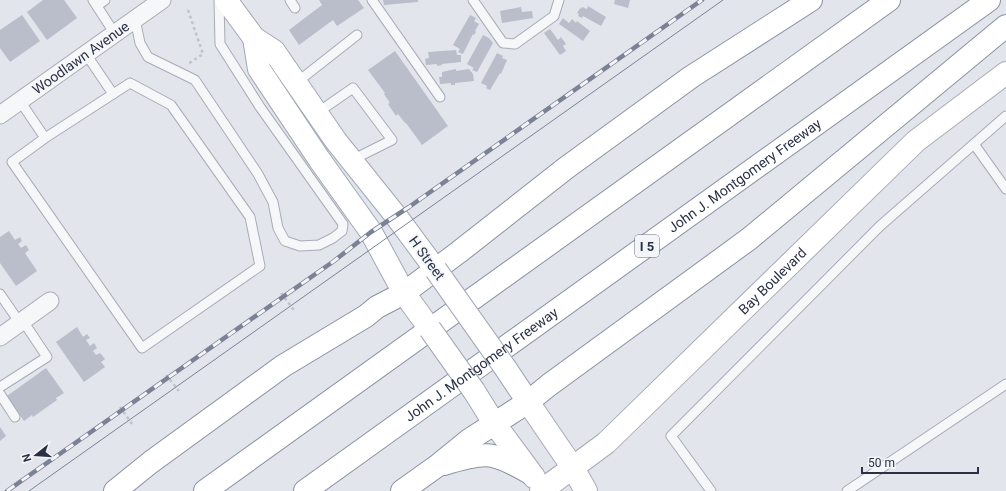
<svg xmlns="http://www.w3.org/2000/svg" width="1006" height="491" font-family="Roboto,sans-serif">
<style>
.building{fill:#babeca}
.lines{fill:none;stroke-linecap:round;stroke-linejoin:round}
.lane-casing{stroke:#a8abb7;stroke-width:11}
.street-casing{stroke:#a8abb7;stroke-width:19}
.secondary-casing{stroke:#a8abb7;stroke-width:24}
.primary-casing{stroke:#a1a8b8;stroke-width:24}
.highway-casing{stroke:#8991a3;stroke-width:24}
.path{stroke:#c1c3ca;stroke-width:2.5;stroke-dasharray:3 3;stroke-linecap:butt}
.lane{stroke:#f6f7f9;stroke-width:9}
.street{stroke:#f6f7f9;stroke-width:17}
.secondary{stroke:#fff;stroke-width:22}
.primary{stroke:#fff;stroke-width:22}
.highway{stroke:#fff;stroke-width:22}
.tram{stroke:#7b8296;stroke-width:1}
.rail-casing{stroke:#7b8296;stroke-width:4.5}
.rail{stroke:#f3f5f9;stroke-width:3;stroke-dasharray:9;stroke-linecap:butt}
.primary-bridge-casing{stroke:#a1a8b8;stroke-width:24;stroke-linecap:butt}
.primary-bridge{stroke:#fff;stroke-width:22}
.labels{text-anchor:middle;stroke-width:4;stroke-linejoin:round;paint-order:stroke}
.shield{fill:#f3f5f9;stroke:#666b7b;stroke-width:1}
.shield-label{font-size:13px;font-weight:bold;fill:#2a3045}
.street-label{font-size:14px;fill:#2a3045;stroke:#f3f5f9}
</style>
<rect width="100%" height="100%" fill="#e3e5ec"/>
<g class="building">
<polygon points="43,0 64,0 77,18 47,40 27,12"/>
<polygon points="319,0 358,0 364,8 337,26 333,20 299,45 289,30 322,5"/>
<polygon points="383,0 418,0 418,2 384,5"/>
<polygon points="615,0 630,0 628,8 614,4"/>
<polygon points="588,6 606,17 601,26 583,16 582,18 578,16 579,14 577,13 580,8 581,9 582,7 587,9"/>
<polygon points="521,7 522,12 532,11 533,18 502,23 500,11"/>
<polygon points="22,15 40,41 10,62 0,48 0,30"/>
<polygon points="470,15 476,18 474,21 479,24 475,31 476,32 474,35 473,34 463,54 458,52 460,49 453,45"/>
<polygon points="563,18 569,23 572,19 576,23 577,21 590,31 583,41 559,24"/>
<polygon points="550,29 558,40 561,37 566,44 563,46 566,51 560,55 544,33"/>
<polygon points="483,35 489,38 493,43 477,72 472,70 474,68 467,64"/>
<polygon points="456,50 457,55 461,55 461,62 442,64 442,65 437,66 437,64 426,65 425,59 429,58 428,52"/>
<polygon points="395,51 448,126 422,145 406,123 405,123 398,114 396,116 388,104 390,103 384,94 385,93 368,70"/>
<polygon points="497,53 503,56 502,58 507,60 501,74 500,73 490,90 486,88 487,86 481,83"/>
<polygon points="456,69 456,71 469,69 473,74 474,81 455,83 455,85 451,85 451,83 440,84 439,77 442,77 442,72"/>
<polygon points="9,231 15,240 20,237 22,241 18,244 21,248 26,245 29,250 25,253 37,271 16,286 0,263 0,237"/>
<polygon points="77,327 83,337 87,334 90,338 86,340 90,346 94,343 97,348 93,351 96,355 100,353 105,359 101,362 105,367 84,382 56,342"/>
<polygon points="46,368 64,393 56,398 57,400 33,417 32,415 24,421 7,396"/>
<polygon points="0,427 6,436 0,441"/>
</g>
<g class="lines">
<defs>
<g id="lane">
<polyline points="93,0 115,34"/>
<polyline points="290,0 295,8"/>
<polyline points="372,0 440,97"/>
<polyline points="473,0 503,43 515,44 554,16 559,0"/>
<polyline points="97,6 105,0"/>
<polyline points="135,19 140,43 148,57 195,80 258,174 273,202 278,228 285,241 300,246 319,245 333,238 342,231 343,224 260,107 220,44 219,0"/>
<polyline points="86,54 113,94"/>
<polyline points="296,83 357,35"/>
<polyline points="20,101 45,138 12,162 142,348 260,266 250,217 171,105 130,83 45,138"/>
<polyline points="317,113 353,88 392,140 352,160"/>
<polyline points="974,144 1006,189"/>
<polyline points="0,294 20,323"/>
<polyline points="0,387 47,357 23,321"/>
<polyline points="0,394 15,417"/>
<polyline points="711,491 671,436 880,226 1006,116"/>
<polyline points="847,491 1006,384"/>
</g>
<g id="street">
<path id="s1" d="M0 115 162 0"/>
<polyline points="0,337 50,301"/>
</g>
<g id="secondary">
<polyline points="404,293 430,329"/>
<polyline points="528,402 573,468 586,491"/>
<polyline points="494,423 534,477"/>
<path id="s2" d="M541 491 606 443 916 141 1006 73"/>
</g>
<g id="primary">
<polyline points="226,0 254,38 274,51 336,141 396,216 436,270"/>
<polyline points="254,38 259,69 319,159 371,232 404,293"/>
<polyline points="506,369 528,402"/>
<polyline points="474,391 494,423"/>
</g>
<g id="highway">
<path d="M444 464C457 460 480 453 493 456 506 459 518 466 530 473"/>
<polyline points="115,491 151,462 283,366 366,316 377,307 404,293 459,252 566,168 691,77 811,0"/>
<polyline points="205,491 889,0"/>
<path id="s3" d="M305 491 989 0"/>
<polyline points="402,491 437,466 469,440 528,402 549,385 749,239 1006,26"/>
</g>
</defs>
<use href="#lane" class="lane-casing"/>
<use href="#street" class="street-casing"/>
<use href="#secondary" class="secondary-casing"/>
<use href="#primary" class="primary-casing"/>
<use href="#highway" class="highway-casing"/>
<g class="path">
<polyline points="188,10 203,54 188,64"/>
<polyline points="281,293 294,310"/>
<polyline points="166,375 179,391"/>
<polyline points="120,407 132,424"/>
</g>
<use href="#lane" class="lane"/>
<use href="#street" class="street"/>
<use href="#secondary" class="secondary"/>
<use href="#primary" class="primary"/>
<use href="#highway" class="highway"/>
<polyline class="tram" points="29,491 723,0"/>
<defs>
<polyline id="rail" points="7,491 334,261 371,232 409,207 702,0"/>
</defs>
<use href="#rail" class="rail-casing"/>
<use href="#rail" class="rail"/>
<defs>
<g id="primary-bridge">
<polyline points="436,270 506,369"/>
<polyline points="430,329 474,391"/>
</g>
</defs>
<use href="#primary-bridge" class="primary-bridge-casing"/>
<use href="#primary-bridge" class="primary-bridge"/>
</g>
<g class="labels">
<rect class="shield" x="635" y="235" width="24" height="22" rx="3"/>
<g class="shield-label">
<text x="647" y="251">I 5</text>
</g>
<g class="street-label">
<text dy="5" stroke="none"><textPath href="#s1" startOffset="99">Woodlawn Avenue</textPath></text>
<text dy="5" stroke="none"><textPath href="#s3" startOffset="541">John J. Montgomery Freeway</textPath></text>
<text transform="translate(427 258) rotate(54)" y="5">H Street</text>
<text dy="5" stroke="none"><textPath href="#s2" startOffset="313">Bay Boulevard</textPath></text>
<text dy="5" stroke="none"><textPath href="#s3" startOffset="217">John J. Montgomery Freeway</textPath></text>
</g>
</g>
<g transform="translate(36 455) rotate(253)" stroke="#f3f5f9" stroke-width="3" paint-order="stroke">
<path d="M0-3L7 15L0 10L-7 15Z" fill="#2a3045"/>
<text y="-6" font-size="11" font-weight="bold" text-anchor="middle" fill="#2a3045">N</text>
</g>
<path d="M862 467v6h116v-6" fill="none" stroke="#2a3045" stroke-width="2"/>
<text x="868" y="467" font-size="12" fill="#2a3045" stroke="#f3f5f9" stroke-width="3" paint-order="stroke">50 m</text>
</svg>
